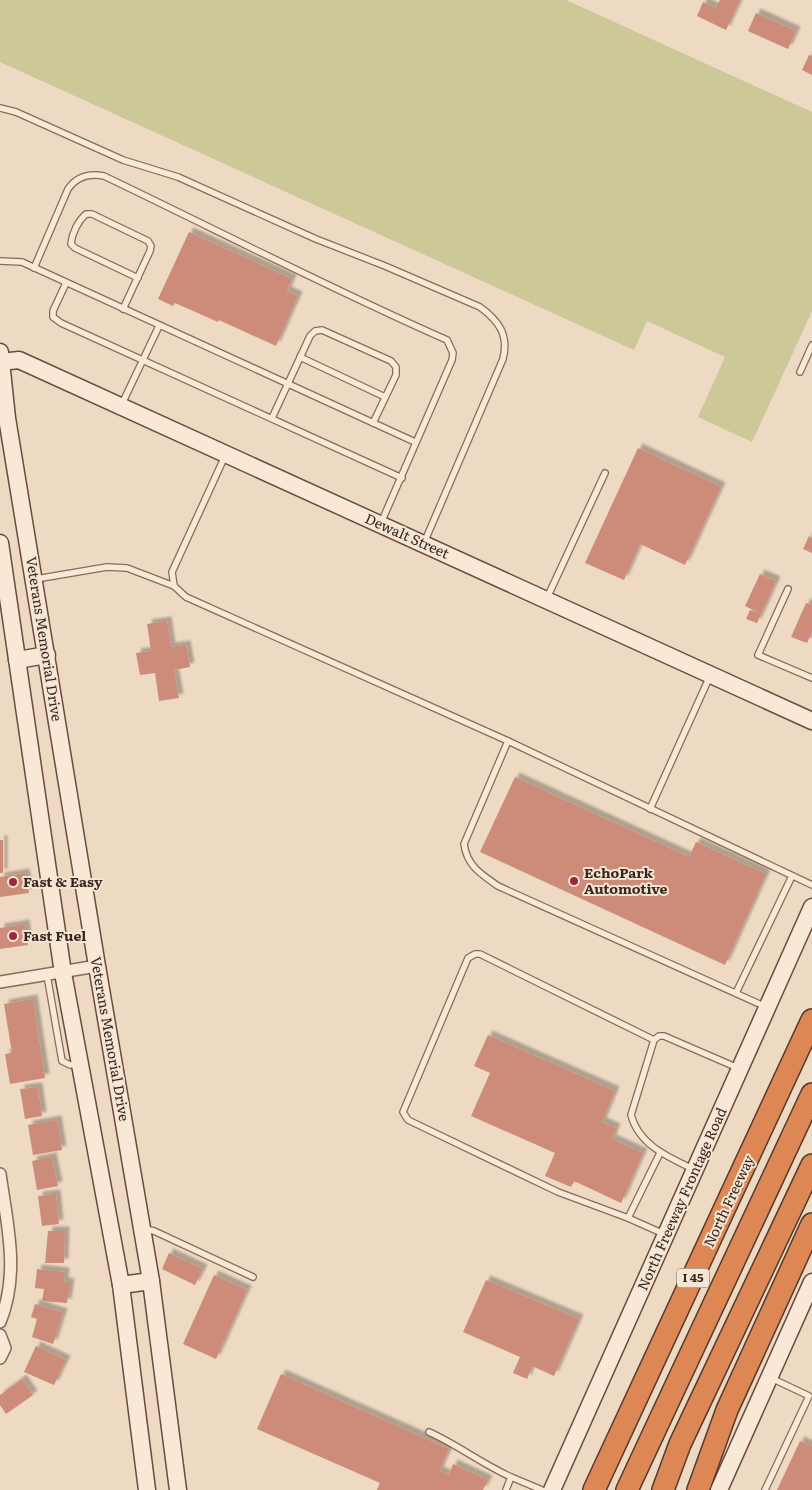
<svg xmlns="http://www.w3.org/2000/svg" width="812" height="1490" font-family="Literata,serif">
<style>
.green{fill:#ccc897}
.building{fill:#cc8c79;filter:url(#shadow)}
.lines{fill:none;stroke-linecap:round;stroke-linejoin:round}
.lane-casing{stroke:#886a5a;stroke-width:8}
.street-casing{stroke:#886a5a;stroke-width:14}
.secondary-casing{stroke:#6a4b3d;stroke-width:19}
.highway-casing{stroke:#56392e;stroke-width:24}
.lane{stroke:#f9e8d6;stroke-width:5.5}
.street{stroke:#f9e8d6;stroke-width:11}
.secondary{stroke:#f9e8d6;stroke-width:16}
.highway{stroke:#dd8754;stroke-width:21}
.poi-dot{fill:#972a3f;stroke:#f5e5d3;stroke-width:2}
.labels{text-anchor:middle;stroke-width:4;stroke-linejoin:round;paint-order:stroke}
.shield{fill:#f5e5d3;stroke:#715f54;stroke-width:1}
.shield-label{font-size:12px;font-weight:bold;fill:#38261e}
.street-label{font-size:14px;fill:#38261e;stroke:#f5e5d3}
.poi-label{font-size:14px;font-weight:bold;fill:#38261e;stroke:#f5e5d3;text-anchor:start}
</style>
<defs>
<filter id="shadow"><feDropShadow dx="4.5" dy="-4.5" stdDeviation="1" flood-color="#0004"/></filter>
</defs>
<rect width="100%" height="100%" fill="#eed9c3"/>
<polygon class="green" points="0,0 566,0 812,112 812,311 752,442 698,417 725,357 647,321 634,350 0,62"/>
<g class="building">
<polygon points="720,0 740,0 726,30 697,16 703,2 716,8"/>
<polygon points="756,13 796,31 788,49 748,31"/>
<polygon points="809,55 812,56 812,75 802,70"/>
<polygon points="189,232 292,279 287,291 298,296 276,346 219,320 218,322 175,303 173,306 158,299"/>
<polygon points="638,448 721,487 685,565 640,544 624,580 585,563"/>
<polygon points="809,536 812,538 812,553 803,549"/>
<polygon points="760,574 776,581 761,614 745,606"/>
<polygon points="806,603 812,605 812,631 807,643 791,637"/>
<polygon points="750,610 761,614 757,623 746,619"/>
<polygon points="167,621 171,647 186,645 190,667 174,670 179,698 159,701 155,673 140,675 136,653 151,651 147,624"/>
<polygon points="515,777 689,857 696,842 766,874 725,965 480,852"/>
<rect x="0" y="840" width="3" height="33"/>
<polygon points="25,873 29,893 0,897 0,877"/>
<polygon points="25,924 28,945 0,949 0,928"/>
<polygon points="33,999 45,1078 10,1084 5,1054 12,1053 4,1004"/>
<polygon points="488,1035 615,1091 602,1122 616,1128 612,1139 643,1153 621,1203 574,1181 571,1187 545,1176 555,1153 471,1116 490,1073 474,1066"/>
<polygon points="38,1087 42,1116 25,1119 20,1089"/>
<polygon points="57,1120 62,1150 33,1155 28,1125"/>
<polygon points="52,1157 58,1186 37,1190 32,1161"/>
<polygon points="56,1194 59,1224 42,1226 38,1196"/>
<polygon points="48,1231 65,1231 64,1263 45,1263"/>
<polygon points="169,1253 203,1269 195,1285 162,1269"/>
<polygon points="37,1269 65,1272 64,1282 70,1283 67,1303 42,1301 44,1289 35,1288"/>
<polygon points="214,1275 247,1290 216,1359 183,1344"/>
<polygon points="486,1280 579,1319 554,1376 532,1366 527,1379 513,1373 520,1357 463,1332"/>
<polygon points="35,1304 63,1313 53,1344 32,1337 37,1319 31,1317"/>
<polygon points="36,1346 66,1360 54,1385 24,1372"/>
<polygon points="281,1374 449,1449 439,1471 449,1475 453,1464 488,1480 483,1490 377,1490 380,1483 257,1429"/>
<polygon points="22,1379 33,1395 6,1414 0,1405 0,1395"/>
<polygon points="800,1441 812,1446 812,1490 777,1490"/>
</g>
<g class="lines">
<defs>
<g id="lane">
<path d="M0 108 16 112 123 160 178 177 316 239 385 266 480 307C499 321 509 335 503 359L424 543"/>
<polyline points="0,261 22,262 415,442"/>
<path d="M34 268 68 189C77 176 89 173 104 176 219 231 331 289 447 340L453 353 452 360 381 523"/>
<polyline points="66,283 53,311 53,317 61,323 402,478"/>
<path d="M123 309 150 251 151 246 148 241 92 214H86C78 221 72 233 71 244L75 248 138 278"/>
<polyline points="300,357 385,397"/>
<polyline points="800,372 812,345"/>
<polyline points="121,406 159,326"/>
<polyline points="272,418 310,336 315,331 322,330 391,361 396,367 396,375 373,423"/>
<polyline points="225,456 172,572 174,586 186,597 508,741 812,885"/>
<polyline points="36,579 107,567 127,568 174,586"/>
<polyline points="788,589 758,655 812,678"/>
<polyline points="547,598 605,473"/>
<path d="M508 741 464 844C467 866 481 874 498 886L766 1007"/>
<polyline points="650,809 710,676"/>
<polyline points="47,975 62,1061 70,1065 78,1064"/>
<polyline points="736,993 792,876"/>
<polyline points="660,1153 628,1218 664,1234"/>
<path d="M693 1169C668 1157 639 1145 631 1115L654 1040 659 1036H664L738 1068"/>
<polyline points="628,1218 558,1192 408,1120 403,1112 468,958 475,954 480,954 654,1040"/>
<polyline points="145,1229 154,1231 253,1277"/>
<path d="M429 1432C458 1445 482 1464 511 1477"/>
<polyline points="506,1490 511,1477 542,1490"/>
<polyline points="765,1490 809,1396 771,1378"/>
</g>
<g id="street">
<polyline points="0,982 97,966"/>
<path d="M0 1174C7 1224 20 1273 0 1322"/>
<polyline points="0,1335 5,1348 0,1358"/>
</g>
<g id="secondary">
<polyline points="0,352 7,418 97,966 151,1281 178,1490"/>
<polyline points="0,362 19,360 812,721"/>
<polyline points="0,543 63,973 121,1285 147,1490"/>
<polyline points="17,660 47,655"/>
<polyline points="121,1285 151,1281"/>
<polyline points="552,1490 812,907"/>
<polyline points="719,1490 812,1282"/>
</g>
<g id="highway">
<polyline points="594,1490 812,1020"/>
<polyline points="627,1490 812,1094"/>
<polyline points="663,1490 680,1444 812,1165"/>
<polyline points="698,1490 727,1410 812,1224"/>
</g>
</defs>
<use href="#lane" class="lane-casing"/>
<use href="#street" class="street-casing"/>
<use href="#secondary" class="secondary-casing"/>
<use href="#highway" class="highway-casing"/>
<use href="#lane" class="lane"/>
<use href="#street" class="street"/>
<use href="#secondary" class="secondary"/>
<use href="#highway" class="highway"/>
</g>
<g class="poi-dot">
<circle cx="574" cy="881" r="5"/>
<circle cx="13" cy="882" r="5"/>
<circle cx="13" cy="936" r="5"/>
</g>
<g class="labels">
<rect class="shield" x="677" y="1268.5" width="32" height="19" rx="4"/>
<g class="shield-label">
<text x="693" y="1282">I 45</text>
</g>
<g class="street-label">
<text transform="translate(407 536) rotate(24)" y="5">Dewalt Street</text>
<text transform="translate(44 639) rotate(81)" y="5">Veterans Memorial Drive</text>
<text transform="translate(110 1039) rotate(80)" y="5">Veterans Memorial Drive</text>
<text transform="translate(682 1199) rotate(-66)" y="5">North Freeway Frontage Road</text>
<text transform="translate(729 1201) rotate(-65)" y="5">North Freeway</text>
</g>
<g class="poi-label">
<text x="584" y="878">EchoPark<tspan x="584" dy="16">Automotive</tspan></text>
<text x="23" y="887">Fast &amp; Easy</text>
<text x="23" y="941">Fast Fuel</text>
</g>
</g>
</svg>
